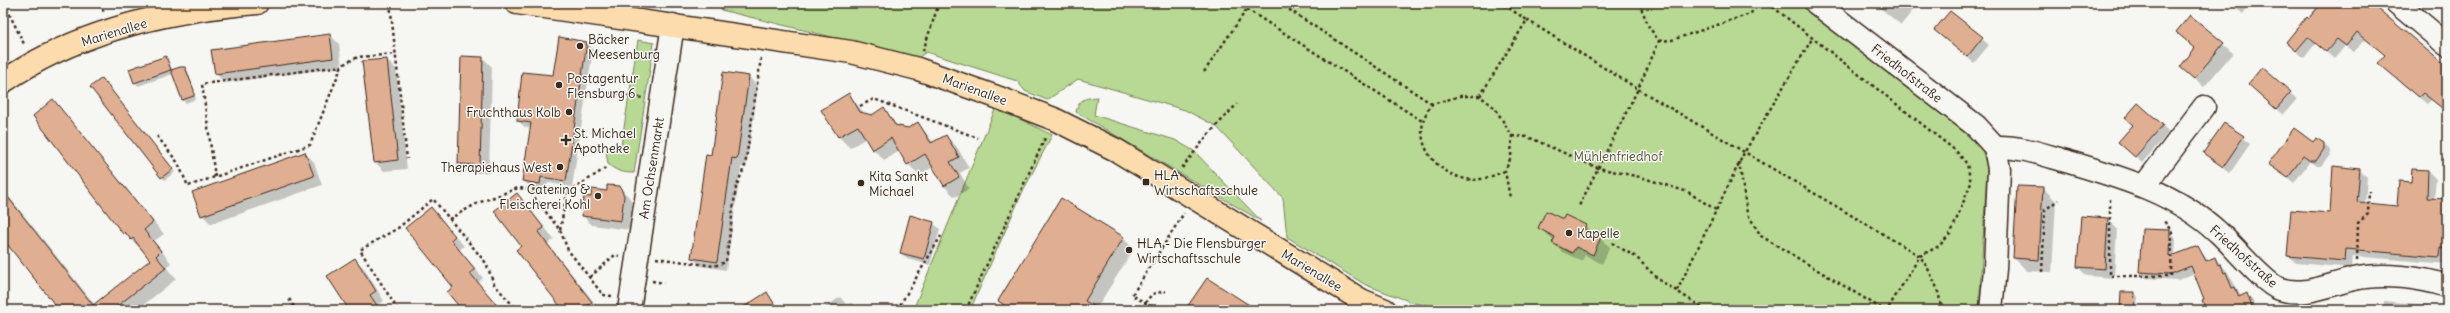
<svg xmlns="http://www.w3.org/2000/svg" width="2450" height="313" font-family="Delius,sans-serif">
<style>
.green{fill:#b7d993;stroke:#798258}
.shadow{fill:#0003}
.building{fill:#e0af92;stroke:#3b2a1e}
.lines{fill:none;stroke-linecap:round;stroke-linejoin:round}
.minor-casing{stroke:#3b2a1e;stroke-width:25}
.major-casing{stroke:#3b2a1e;stroke-width:25}
.path{stroke:#3b2a1e;stroke-width:2.5;stroke-dasharray:3 3;stroke-linecap:butt}
.minor{stroke:#f6f6f2;stroke-width:22}
.major{stroke:#fcdcac;stroke-width:22}
.poi-dot{fill:#3b2a1e;stroke:#f6f6f2;stroke-width:1.5}
.labels{text-anchor:middle;stroke-width:3;stroke-linejoin:round;paint-order:stroke}
.street-label{font-size:13px;fill:#3b2a1e;stroke:#f6f6f2}
.poi-label{font-size:13px;fill:#3b2a1e;stroke:#f6f6f2;text-anchor:start}
.park-label{font-size:13px;fill:#5a563b;stroke:#f6f6f2}
</style>
<rect width="100%" height="100%" fill="#f6f6f2"/>
<filter id="ink" filterUnits="userSpaceOnUse"><feTurbulence type="fractalNoise" baseFrequency=".025" numOctaves="2"/><feDisplacementMap in="SourceGraphic" scale="8" xChannelSelector="R" yChannelSelector="G"/><feConvolveMatrix kernelMatrix="1 2 1 2 8 2 1 2 1" color-interpolation-filters="sRGB"/></filter>
<g filter="url(#ink)">
<g class="green">
<polygon points="723,3 1804,3 1975,141 1983,152 1987,168 1979,310 1454,310 1414,303 1366,285 1287,237 1283,198 1216,126 1185,110 1078,79 1047,100 1025,91 1017,81 926,52 918,58 721,10"/>
<path d="M638 40 654 43 634 173C623 173 616 171 608 164L606 151 620 152Z"/>
<path d="M1097 97 1094 115 1175 140 1194 151 1261 221 1076 112C1079 99 1085 98 1097 97Z"/>
<polygon points="996,107 1052,135 1023,191 970,310 913,310"/>
</g>
<g class="shadow">
<polygon points="1874,3 1919,3 1901,25"/>
<polygon points="2230,3 2247,3 2249,5 2243,14"/>
<polygon points="2314,3 2369,3 2447,68 2447,112 2432,99 2427,104 2386,70 2379,63 2385,55 2365,39 2354,52 2345,46 2334,59 2316,43 2304,58 2287,42 2318,6"/>
<polygon points="1950,12 1989,45 1974,63 1942,37"/>
<polygon points="2190,16 2233,53 2204,87 2181,66 2196,49 2177,32"/>
<polygon points="330,35 339,44 342,67 225,83 216,74"/>
<polygon points="587,43 593,49 572,187 548,183 546,189 530,187 523,180 532,128 525,127 518,121 554,76"/>
<polygon points="166,57 173,71 185,68 188,71 196,99 186,103 182,100 173,74 138,86 135,82"/>
<polygon points="483,58 492,67 489,173 468,173 459,164"/>
<polygon points="387,60 396,69 407,169 384,171 375,162"/>
<polygon points="749,77 758,86 746,168 741,167 726,270 701,266 692,257 712,156"/>
<polygon points="105,82 175,172 165,180 162,177"/>
<polygon points="2255,90 2290,93 2297,99 2283,115"/>
<polygon points="849,95 865,114 872,116 884,109 899,128 908,129 918,123 934,143 946,136 957,147 969,168 960,173 969,189 955,197 944,186 933,167 919,175 908,164 900,151 884,160 873,149 866,138 850,148 839,137 823,110"/>
<polygon points="53,100 164,234 154,241 171,263 166,267 176,279 137,310 60,310 3,238 3,189 95,305 152,260 124,233 34,117"/>
<polygon points="2225,124 2250,144 2230,173 2204,153"/>
<polygon points="2162,125 2169,132 2142,163 2119,142"/>
<polygon points="2324,144 2330,150 2330,155 2321,166 2317,166 2310,161 2294,183 2270,164"/>
<polygon points="305,153 314,162 322,185 211,224 202,215"/>
<polygon points="2359,170 2367,177 2365,204 2398,207 2412,183 2413,170 2428,171 2436,179 2434,199 2447,200 2447,264 2353,256 2352,268 2296,263 2288,256 2331,214"/>
<polygon points="619,187 629,197 633,205 630,230 592,225 583,216 592,198"/>
<polygon points="2043,188 2056,201 2052,272 2027,271 2014,258"/>
<polygon points="517,194 554,239 548,244 600,310 564,310 522,246"/>
<polygon points="430,208 464,246 459,250 483,278 478,283 501,310 464,310"/>
<polygon points="2108,219 2117,229 2114,278 2087,276 2078,267"/>
<polygon points="1564,220 1585,226 1610,247 1602,264 1585,255 1582,261 1562,252 1553,243 1554,240 1539,228"/>
<polygon points="933,223 940,229 930,265 907,259 901,253"/>
<polygon points="2143,230 2170,231 2176,238 2175,256 2198,247 2208,261 2215,258 2227,271 2242,297 2247,295 2253,301 2256,310 2205,310 2202,301 2205,299 2195,273 2178,280 2146,278 2140,272"/>
<polygon points="1123,238 1134,249 1096,309 1098,310 1008,310 999,301"/>
<polygon points="355,259 364,268 384,301 379,304 382,310 350,310"/>
<polygon points="2135,293 2138,297 2137,310 2121,310"/>
<polygon points="767,294 781,310 741,310"/>
<polygon points="840,297 846,304 852,303 860,310 821,310"/>
<polygon points="2384,301 2428,305 2433,310 2375,310 2375,308 2383,309"/>
<polygon points="282,306 286,310 277,310"/>
</g>
<g class="building">
<polygon points="2322,3 2371,3 2447,67 2447,112 2423,93 2419,97 2378,63 2385,55 2357,32 2346,46 2337,39 2326,52 2308,37 2296,51 2286,42 2307,16 2309,18"/>
<polygon points="1950,11 1983,37 1967,57 1934,30"/>
<polygon points="2190,15 2224,43 2194,79 2180,67 2195,48 2176,32"/>
<polygon points="330,34 333,58 215,74 211,50"/>
<polygon points="559,37 587,42 566,181 541,177 540,184 522,181 531,123 517,121 522,72 553,75"/>
<polygon points="166,56 171,70 134,83 129,69"/>
<polygon points="461,56 483,57 480,165 458,164"/>
<polygon points="387,59 398,160 374,163 362,61"/>
<polygon points="180,67 185,67 194,90 194,96 182,100 171,70"/>
<polygon points="2262,67 2291,92 2276,109 2248,84"/>
<polygon points="723,72 749,76 737,159 732,158 717,262 691,258 706,154 711,155"/>
<polygon points="102,78 173,169 161,178 90,87"/>
<polygon points="849,93 860,112 872,115 884,107 895,125 908,128 918,122 931,143 946,135 959,157 950,162 959,177 944,186 925,154 907,165 891,138 872,150 858,126 838,137 821,110"/>
<polygon points="53,99 153,222 144,230 161,251 156,256 166,268 112,310 59,310 3,239 3,191 93,305 150,260 133,238 131,240 125,232 123,234 33,116"/>
<polygon points="2138,103 2163,125 2135,157 2118,142 2133,125 2125,118"/>
<polygon points="2224,123 2244,136 2223,167 2203,153"/>
<polygon points="2294,128 2313,142 2316,138 2324,143 2324,149 2316,161 2310,161 2303,156 2288,178 2268,164"/>
<polygon points="305,152 314,176 201,216 192,192"/>
<polygon points="2333,166 2360,169 2357,202 2397,206 2399,181 2411,182 2412,169 2428,170 2427,198 2447,199 2447,249 2440,248 2439,257 2346,249 2345,261 2287,256 2291,210 2330,213"/>
<polygon points="607,185 620,186 624,196 621,221 582,216 584,196 591,197 592,189 607,191"/>
<polygon points="2017,186 2043,187 2039,260 2013,258"/>
<polygon points="517,193 544,228 538,232 592,302 581,310 563,310 516,250 521,246 494,211"/>
<polygon points="1061,198 1124,237 1085,301 1100,310 1012,310 998,301"/>
<polygon points="431,207 455,236 451,240 475,269 470,273 501,310 462,310 447,292 453,287 405,228"/>
<polygon points="1546,211 1563,219 1565,215 1586,225 1584,229 1601,237 1593,255 1576,247 1572,253 1552,243 1555,237 1538,228"/>
<polygon points="910,215 934,222 924,259 900,253"/>
<polygon points="2081,216 2108,218 2105,269 2077,267"/>
<polygon points="2142,229 2170,230 2169,257 2198,246 2206,261 2215,257 2218,265 2221,264 2224,273 2226,272 2232,288 2235,287 2239,297 2247,293 2253,310 2206,310 2202,300 2204,299 2191,266 2171,274 2139,272"/>
<polygon points="355,258 376,291 370,295 380,310 349,310 327,276"/>
<polygon points="1207,278 1257,310 1185,310"/>
<polygon points="767,292 778,310 739,310"/>
<polygon points="2121,292 2135,292 2134,310 2120,310"/>
</g>
<g class="lines">
<defs>
<g id="minor">
<polyline points="1816,3 1976,126 1995,147 1999,169 1995,269 1991,310"/>
<polyline points="2397,3 2447,45"/>
<path d="M1995 147C2021 146 2044 155 2069 162 2123 178 2175 193 2218 232 2233 245 2264 284 2280 289 2306 297 2330 284 2354 279 2381 273 2421 277 2447 286"/>
<polyline points="2144,186 2204,107"/>
<polyline points="629,310 673,25"/>
</g>
<g id="major">
<polyline points="517,3 851,52 918,69 994,96 1054,119 1116,150 1361,300 1385,310"/>
<path d="M3 82C76 31 169 10 257 3"/>
</g>
</defs>
<use href="#minor" class="minor-casing"/>
<use href="#major" class="major-casing"/>
<g class="path">
<polyline points="4,3 25,46"/>
<polyline points="101,3 104,13"/>
<polyline points="390,3 407,159"/>
<polyline points="1237,3 1422,121"/>
<polyline points="1279,3 1432,104"/>
<path d="M1639 3 1649 27 1659 41 1638 89 1920 256C1931 273 1940 289 1941 310"/>
<polyline points="1768,3 1956,151 1967,164 1971,183 1951,233 1939,246 1920,256 1887,310"/>
<polyline points="1527,20 1638,89 1579,206"/>
<polyline points="1659,41 1672,40 1750,14 1760,3"/>
<polyline points="923,51 939,3"/>
<polyline points="1204,72 1251,3"/>
<polyline points="609,93 643,98"/>
<polyline points="1480,96 1527,20 1501,3"/>
<polyline points="860,106 874,99 978,138"/>
<polyline points="157,136 178,163 188,186 310,145 342,65 358,57 396,54"/>
<polyline points="1512,136 1528,137 1598,168 1640,177 1688,192 1716,210"/>
<polyline points="1739,162 1747,213 1761,236 1884,310"/>
<polyline points="1182,168 1207,136 1237,104"/>
<path d="M1505 171C1492 176 1479 182 1466 179 1431 172 1408 135 1432 104L1461 96H1480L1495 108 1512 136 1511 157 1505 171 1510 198"/>
<polyline points="215,177 202,84 342,66"/>
<polyline points="527,188 560,230 568,250 603,295 612,296"/>
<polyline points="2110,199 2110,276 2171,276 2172,232 2164,221"/>
<polyline points="449,219 478,203 518,188 567,193 606,168"/>
<polyline points="560,230 567,193"/>
<polyline points="1612,243 1636,257 1658,279 1706,310"/>
<polyline points="656,258 714,266 726,262 736,187 745,166 761,58"/>
<polyline points="2357,260 2358,223 2368,214 2369,191"/>
<polyline points="2042,272 2045,210 2058,200"/>
<polyline points="590,277 615,255 619,256"/>
<polyline points="652,281 664,283"/>
<polyline points="1677,291 1744,153 1812,39"/>
<polyline points="289,299 296,310"/>
<polyline points="1145,303 1152,294 1166,291"/>
<polyline points="398,310 360,250 398,228 433,199 486,263 494,284 517,310"/>
<polyline points="897,310 941,236"/>
<polyline points="966,310 1046,136"/>
<polyline points="1157,310 1132,295 1184,213"/>
</g>
<use href="#minor" class="minor"/>
<use href="#major" class="major"/>
</g>
</g>
<g class="poi-dot">
<circle cx="580" cy="46" r="4"/>
<circle cx="559" cy="85" r="4"/>
<circle cx="569" cy="112" r="4"/>
<path d="M564 134h4v4h4v4h-4v4h-4v-4h-4v-4h4z"/>
<circle cx="560" cy="167" r="4"/>
<rect x="1142" y="178" width="8" height="8" rx="2"/>
<circle cx="861" cy="183" r="4"/>
<circle cx="598" cy="196" r="4"/>
<circle cx="1569" cy="233" r="4"/>
<circle cx="1129" cy="250" r="4"/>
</g>
<g class="labels">
<g class="street-label">
<text transform="translate(114 32) rotate(-17)" y="5">Marienallee</text>
<text transform="translate(1907 73) rotate(38)" y="5">Friedhofstraße</text>
<text transform="translate(975 89) rotate(20)" y="5">Marienallee</text>
<text transform="translate(651 168) rotate(-81)" y="5">Am Ochsenmarkt</text>
<text transform="translate(2244 256) rotate(42)" y="5">Friedhofstraße</text>
<text transform="translate(1312 270) rotate(31)" y="5">Marienallee</text>
</g>
<g class="poi-label">
<text x="588" y="44">Bäcker<tspan x="588" dy="15">Meesenburg</tspan></text>
<text x="567" y="83">Postagentur<tspan x="567" dy="15">Flensburg 6</tspan></text>
<text x="561" y="117" text-anchor="end">Fruchthaus Kolb</text>
<text x="574" y="138">St. Michael<tspan x="574" dy="15">Apotheke</tspan></text>
<text x="552" y="172" text-anchor="end">Therapiehaus West</text>
<text x="1154" y="180">HLA<tspan x="1154" dy="15">Wirtschaftsschule</tspan></text>
<text x="869" y="181">Kita Sankt<tspan x="869" dy="15">Michael</tspan></text>
<text x="590" y="194" text-anchor="end">Catering &amp;<tspan x="590" dy="15">Fleischerei Kohl</tspan></text>
<text x="1577" y="238">Kapelle</text>
<text x="1137" y="248">HLA - Die Flensburger<tspan x="1137" dy="15">Wirtschaftsschule</tspan></text>
</g>
<g class="park-label">
<text x="1618" y="161">Mühlenfriedhof</text>
</g>
</g>
<rect width="2450" height="313" fill="none" stroke="#f6f6f2" stroke-width="16"/>
<rect x="8" y="8" width="2434" height="297" fill="none" stroke="#3b2a1e" stroke-width="1.5" filter="url(#ink)"/>
</svg>
